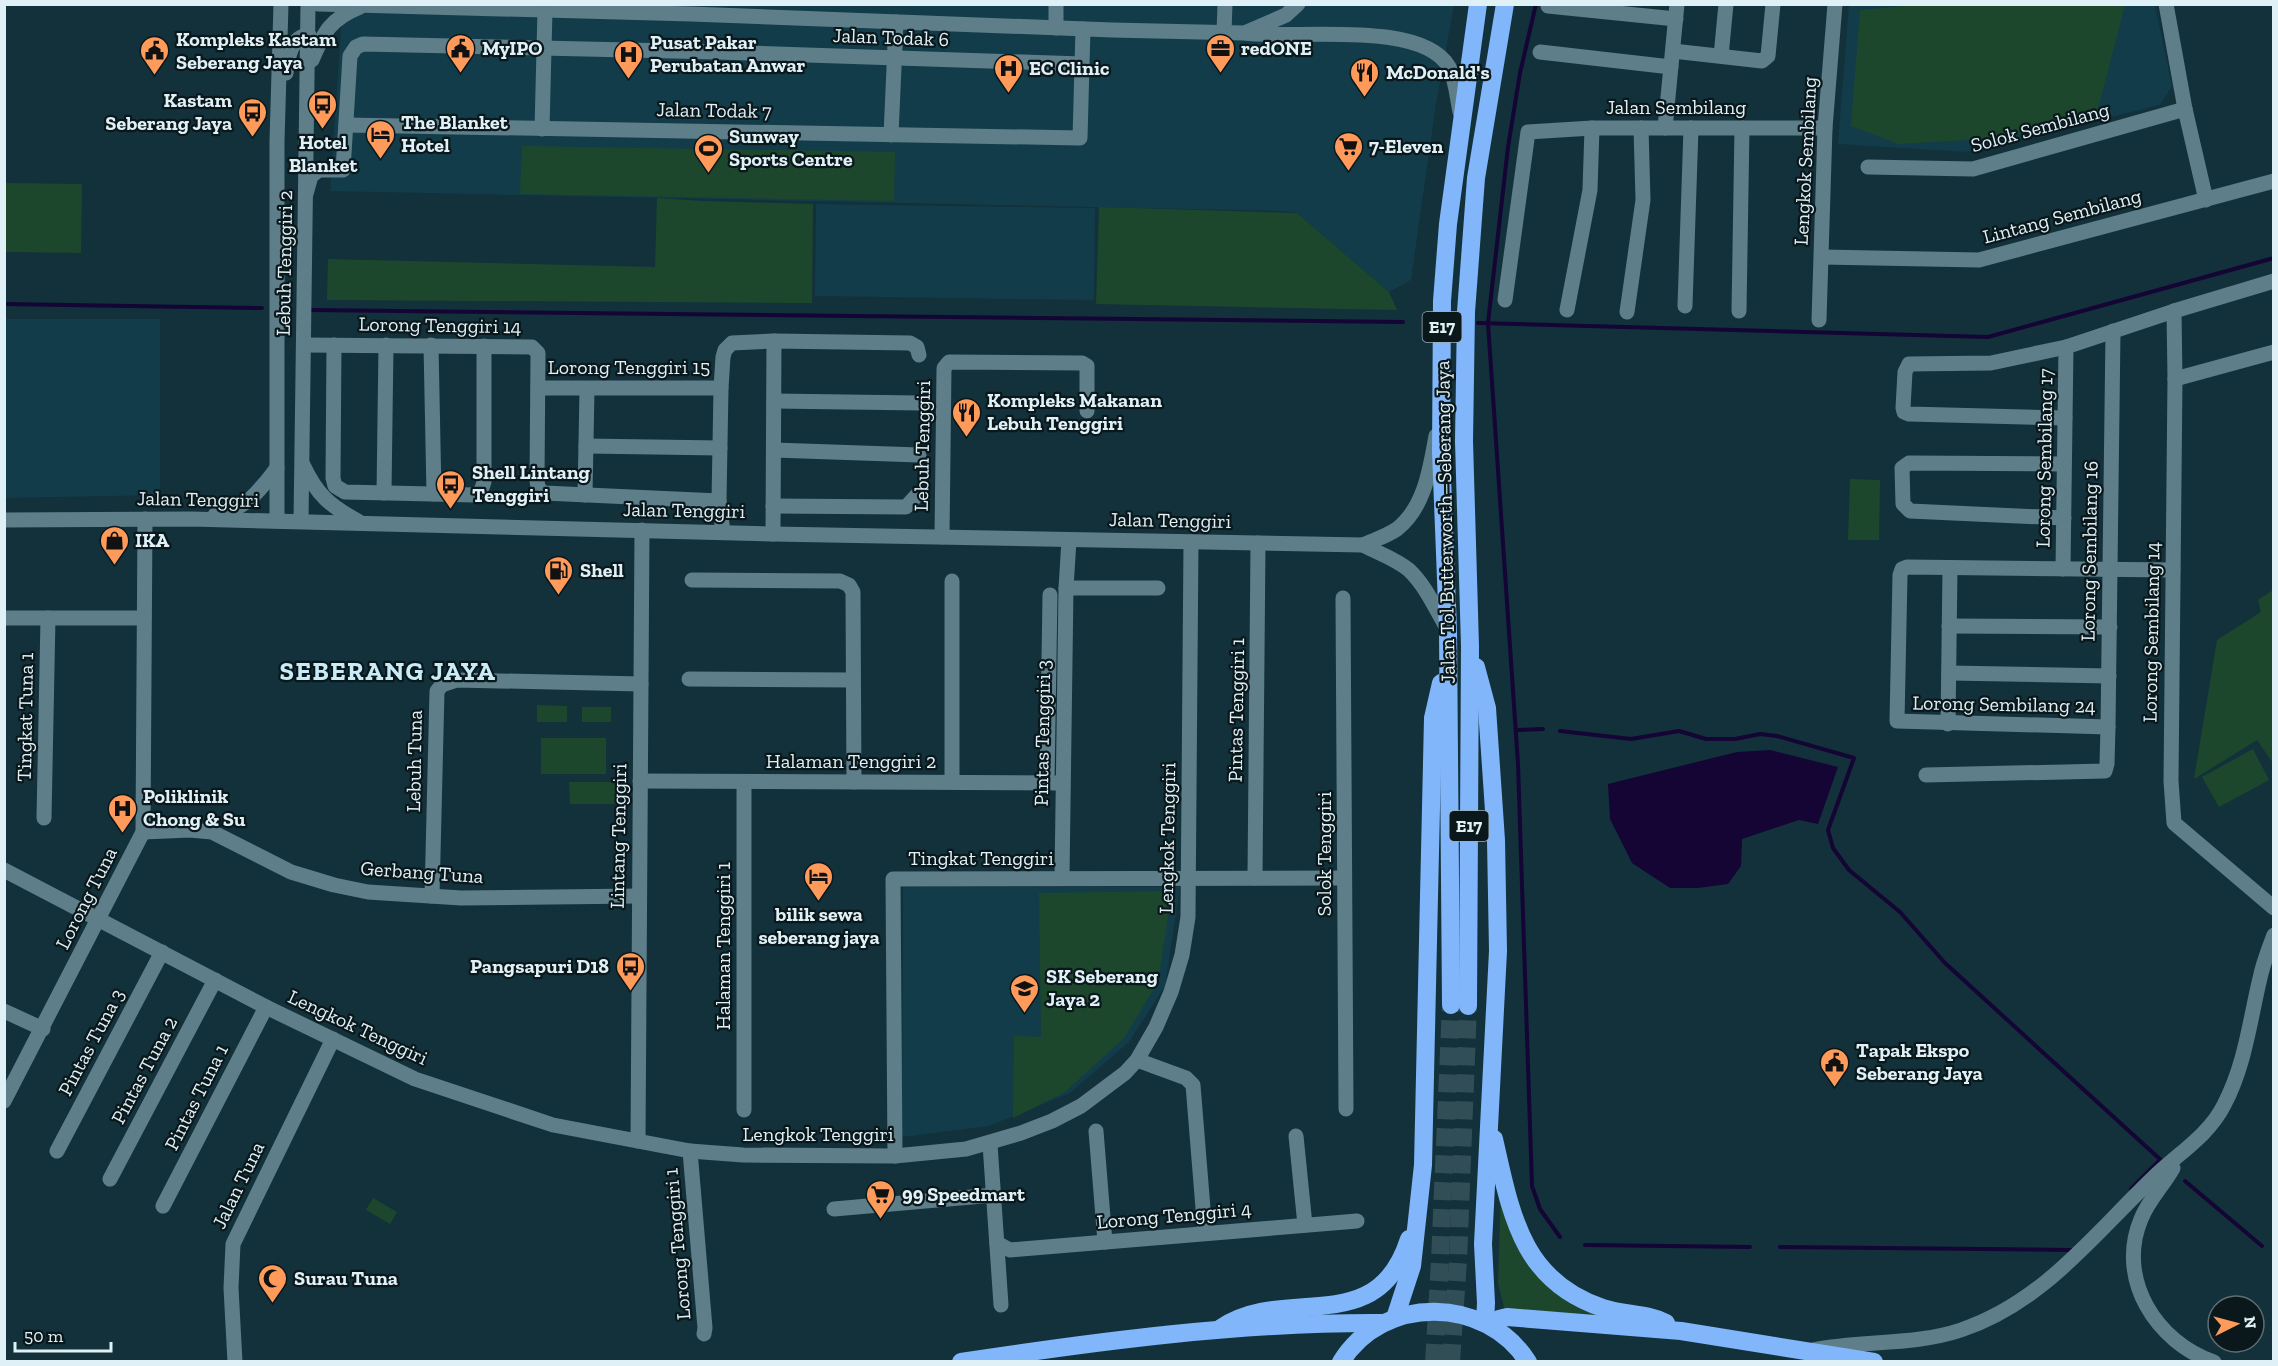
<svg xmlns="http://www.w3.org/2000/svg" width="2278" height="1366" font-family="'Zilla Slab',serif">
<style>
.built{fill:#123c49}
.green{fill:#1d472d}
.water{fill:#140534}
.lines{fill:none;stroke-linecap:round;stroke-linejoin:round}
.stream{stroke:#140534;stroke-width:4}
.highway-tunnel{stroke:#314e57;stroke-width:18;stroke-dasharray:18 9;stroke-linecap:butt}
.minor{stroke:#5e7e89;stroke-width:15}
.highway{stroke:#82b6fa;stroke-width:18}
.labels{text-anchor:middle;stroke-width:4.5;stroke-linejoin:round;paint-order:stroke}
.shield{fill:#0a171b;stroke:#9fafb4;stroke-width:1.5}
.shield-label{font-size:18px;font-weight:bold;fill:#dff0f6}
.street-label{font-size:20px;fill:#dff0f6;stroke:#0a171b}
.poi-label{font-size:20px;font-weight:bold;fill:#dff0f6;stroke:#0a171b;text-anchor:start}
.district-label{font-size:26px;font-weight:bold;letter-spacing:1.5px;fill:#c8ebf8;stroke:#0a171b}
</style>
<rect width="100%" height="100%" fill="#12313b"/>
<g class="built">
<polygon points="337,5 1454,5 1436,104 1411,280 1389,292 1297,213 1283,211 330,191 341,28"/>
<polygon points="1849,5 2155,5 2172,86 2160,105 1966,152 1838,144"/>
<polygon points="816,204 1095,208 1094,300 815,296"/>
<polygon points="4,319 160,319 160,495 5,498"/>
<polygon points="903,887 1180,887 1165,986 1129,1042 1070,1093 989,1126 902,1137"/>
</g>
<g class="green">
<polygon points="1905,5 2125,5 2097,113 2002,138 1898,144 1851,126 1860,10 1905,6"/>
<polygon points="522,146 895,152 894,201 520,194"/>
<polygon points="5,183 82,184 81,253 5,252"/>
<polygon points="657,198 703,201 813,204 812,303 327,300 328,259 655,267"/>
<polygon points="1099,207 1297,213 1389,292 1397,310 1096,304"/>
<polygon points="1850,479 1880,480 1879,540 1848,540"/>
<polygon points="2273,590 2273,763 2257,740 2194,779 2217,640 2261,612 2258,600"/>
<polygon points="537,705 567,706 567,722 537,722"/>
<rect x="582" y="707" width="29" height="15"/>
<rect x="541" y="738" width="65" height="36"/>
<polygon points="2253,749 2269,780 2219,807 2202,777"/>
<polygon points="569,782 616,782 616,804 570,804"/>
<polygon points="1172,891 1158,982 1124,1038 1065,1092 1013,1118 1014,1036 1041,1037 1039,893"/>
<polygon points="1501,1188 1523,1256 1620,1322 1505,1311 1498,1283"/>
<polygon points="373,1198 397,1212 390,1224 366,1210"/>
</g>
<polygon class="water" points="1770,750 1838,767 1818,824 1799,820 1742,839 1741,866 1728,884 1698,888 1670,888 1632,863 1610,819 1608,784 1737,752"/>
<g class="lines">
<g class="stream">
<polyline points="1536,4 1520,73 1508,147 1488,323 1518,764 1532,1186 1540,1209 1560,1237"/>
<polyline points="4,304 262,308"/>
<polyline points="311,310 1403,322"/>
<polyline points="1478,323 1988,337 2274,258"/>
<polyline points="1516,730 1543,729"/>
<polyline points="1560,731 1631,739 1679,731 1706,739 1735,739 1760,734 1777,736 1854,758 1828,830 1833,848 1849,870 1900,912 1945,963 2163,1162"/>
<polyline points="2185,1181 2262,1246"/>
<polyline points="2131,1189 2160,1160"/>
<polyline points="1585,1245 1750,1247"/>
<polyline points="1780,1247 2071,1250"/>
</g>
<g class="highway-tunnel">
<polyline points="1434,1362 1440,1260 1451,1005"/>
<polyline points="1451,1362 1458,1261 1468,1006"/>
</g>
<g class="minor">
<path d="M318 4 691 14 1112 30 1244 33C1294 40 1421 19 1449 67 1456 80 1457 98 1460 112"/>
<polyline points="2166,4 2185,109 2206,200"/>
<polyline points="1548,6 1676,19"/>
<polyline points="1056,28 1056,4"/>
<polyline points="1247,32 1286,15 1298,4"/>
<polyline points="1224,33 1225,4"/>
<polyline points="1673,51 1762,61 1768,56 1773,4"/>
<polyline points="1540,52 1671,67"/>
<polyline points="1721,56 1726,4"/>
<path d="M312 60C324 32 330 19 360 7"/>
<path d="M286 73C288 58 291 36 309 35"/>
<polyline points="346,125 1080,138 1083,29"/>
<polyline points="1665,128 1677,4"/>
<polyline points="542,129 545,10"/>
<polyline points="891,135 896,22"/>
<polyline points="1868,167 1973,169 2185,109"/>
<polyline points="306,194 311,176 319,170 343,170 350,56 356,47 363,44 717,52 1082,64"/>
<polyline points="1822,257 1979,260 2274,181"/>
<polyline points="1505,300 1528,132 1592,128 1825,128"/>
<polyline points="1685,306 1691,128"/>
<polyline points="1567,310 1590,190 1592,128"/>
<polyline points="1739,311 1742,128"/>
<polyline points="2174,311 2175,379 2171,781 2174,823 2274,908"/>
<polyline points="1627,312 1643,200 1641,128"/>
<polyline points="1819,320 1825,128 1835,4"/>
<polyline points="304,345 532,347 538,353 537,480 538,488 544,493 719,501"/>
<polyline points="334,345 333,478 335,486 345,492 475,495 481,491 484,482 484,346"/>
<polyline points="431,345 434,494"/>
<polyline points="2175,379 2274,352"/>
<polyline points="538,388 721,388"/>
<polyline points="774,401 920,403"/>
<polyline points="2065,418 1909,414 1904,412 1903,408 1905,372 1909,364 1991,363 2066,347 2174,311 2274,281"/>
<polyline points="586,446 720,448"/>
<polyline points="774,450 919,455"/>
<path d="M303 465C317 495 330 506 358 521"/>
<polyline points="384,493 386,345"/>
<polyline points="585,495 587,389"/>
<polyline points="773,506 906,507 917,495"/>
<path d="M215 515C247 509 258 492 277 468"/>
<polyline points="2064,518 1910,511 1903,504 1902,468 1909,463 2064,464"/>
<path d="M4 520 191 519 773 534 1363 545C1378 553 1396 559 1409 570 1426 586 1436 610 1448 630"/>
<polyline points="277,521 277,141 281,4"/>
<polyline points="301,521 308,4"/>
<polyline points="723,532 719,501 721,388 723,357 725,350 732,343 774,341 910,343 917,347 919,355"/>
<polyline points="773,534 774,341"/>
<polyline points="942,537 944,368 949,362 1082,363 1087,366 1087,411"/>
<path d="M1363 545C1374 540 1387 536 1397 529 1425 507 1430 468 1436 436"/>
<polyline points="2063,569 2066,347"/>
<polyline points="692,580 840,581 849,585 853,592 854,782"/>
<polyline points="952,581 952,782"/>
<polyline points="1066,588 1158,588"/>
<polyline points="1343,598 1346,1109"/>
<polyline points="4,618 144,618"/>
<polyline points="1949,626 2110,627"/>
<polyline points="1949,673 2109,676"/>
<polyline points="689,679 853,680"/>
<polyline points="1948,724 1950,568"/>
<polyline points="2108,727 1897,721 1900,575 1902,569 1907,567 2173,570"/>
<polyline points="1926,775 2105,771 2107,764 2108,727 2113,331"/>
<polyline points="640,781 1062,783"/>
<polyline points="1047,783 1050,595"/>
<polyline points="44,818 48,618"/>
<polyline points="143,832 190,830 212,832 291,872 334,885 368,892 461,898 639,896"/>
<polyline points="4,870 266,1007 415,1079 553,1125 690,1151 743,1155 895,1156 966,1149 1021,1133 1052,1121 1081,1106 1125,1073 1137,1060 1156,1027 1171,992 1182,955 1188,917 1191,542"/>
<polyline points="1062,878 1066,588 1069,540"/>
<polyline points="1255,878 1258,543"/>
<polyline points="432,896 437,691 442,685 457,680 641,684"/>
<polyline points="4,1011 43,1029"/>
<polyline points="1137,1060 1186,1078 1193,1085 1205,1233"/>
<polyline points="4,1101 143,832 145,519"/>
<polyline points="744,1110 744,782"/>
<polyline points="1096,1131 1105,1242"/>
<polyline points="1296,1136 1305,1225"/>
<polyline points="638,1141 642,530"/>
<polyline points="990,1144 1001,1305"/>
<polyline points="57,1151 162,952"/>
<polyline points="690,1151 705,1328 704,1334"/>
<polyline points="895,1156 893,879 1344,878"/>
<path d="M2173 1168C2163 1186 2149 1199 2141 1219 2116 1279 2156 1342 2214 1362"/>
<polyline points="110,1179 215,980"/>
<polyline points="163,1206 266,1007"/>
<polyline points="834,1209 994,1195"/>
<polyline points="997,1243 1010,1250 1357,1221"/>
<path d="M1813 1350C1862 1340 1913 1346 1961 1330 2044 1302 2094 1234 2155 1176 2179 1153 2209 1135 2224 1105 2246 1063 2250 1018 2261 974 2264 961 2269 948 2274 935"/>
<polyline points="235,1362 231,1288 233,1244 333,1039"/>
</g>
<g class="highway">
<polyline points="1476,667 1487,708 1496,840 1498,951 1483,1244 1486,1303 1485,1322"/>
<polyline points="1451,1005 1448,630 1441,452 1442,301 1448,224 1478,4"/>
<polyline points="1468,1006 1470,646 1464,441 1466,312 1476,178 1505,4"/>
<path d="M1494 1139C1511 1213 1521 1281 1603 1308 1624 1315 1647 1313 1666 1323"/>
<polyline points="1395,1318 1412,1266 1423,1165 1433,718 1441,683"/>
<polyline points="1490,1325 1499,1319 1507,1317 1681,1331 1874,1362"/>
<path d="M1221 1328C1286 1284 1377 1341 1409 1239"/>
<path d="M961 1362C1100 1341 1242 1322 1383 1323"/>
<path d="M1341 1362C1383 1294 1486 1296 1528 1362"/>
</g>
</g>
<defs>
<symbol id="civic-pin" viewBox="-11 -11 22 30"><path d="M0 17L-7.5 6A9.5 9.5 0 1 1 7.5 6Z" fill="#ff9b5a" stroke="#0a171b"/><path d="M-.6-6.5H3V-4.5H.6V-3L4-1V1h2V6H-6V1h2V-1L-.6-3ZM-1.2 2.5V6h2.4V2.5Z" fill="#111"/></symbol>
<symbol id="office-pin" viewBox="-11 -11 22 30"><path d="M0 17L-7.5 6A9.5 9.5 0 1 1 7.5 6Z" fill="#ff9b5a" stroke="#0a171b"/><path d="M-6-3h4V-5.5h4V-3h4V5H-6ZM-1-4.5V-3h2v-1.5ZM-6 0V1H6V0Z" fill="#111"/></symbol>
<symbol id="hospital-pin" viewBox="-11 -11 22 30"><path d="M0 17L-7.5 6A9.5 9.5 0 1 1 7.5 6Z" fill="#ff9b5a" stroke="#0a171b"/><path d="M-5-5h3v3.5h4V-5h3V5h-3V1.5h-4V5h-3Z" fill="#111"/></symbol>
<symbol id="restaurant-pin" viewBox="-11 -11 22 30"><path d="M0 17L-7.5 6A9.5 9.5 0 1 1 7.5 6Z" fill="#ff9b5a" stroke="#0a171b"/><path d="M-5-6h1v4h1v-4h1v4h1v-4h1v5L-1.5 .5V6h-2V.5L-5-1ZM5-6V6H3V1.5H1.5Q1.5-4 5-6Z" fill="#111"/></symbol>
<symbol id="bus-pin" viewBox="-11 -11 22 30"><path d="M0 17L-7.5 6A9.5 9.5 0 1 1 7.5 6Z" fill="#ff9b5a" stroke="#0a171b"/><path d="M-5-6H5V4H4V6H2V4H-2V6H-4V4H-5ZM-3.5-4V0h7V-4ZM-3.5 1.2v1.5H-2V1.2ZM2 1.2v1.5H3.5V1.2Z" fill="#111"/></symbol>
<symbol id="hotel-pin" viewBox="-11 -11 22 30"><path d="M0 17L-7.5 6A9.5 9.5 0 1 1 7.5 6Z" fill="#ff9b5a" stroke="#0a171b"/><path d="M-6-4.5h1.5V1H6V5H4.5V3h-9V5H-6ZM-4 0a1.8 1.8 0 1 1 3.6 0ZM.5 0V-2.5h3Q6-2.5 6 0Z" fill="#111"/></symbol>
<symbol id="supermarket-pin" viewBox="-11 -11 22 30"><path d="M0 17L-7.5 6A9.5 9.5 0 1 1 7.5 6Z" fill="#ff9b5a" stroke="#0a171b"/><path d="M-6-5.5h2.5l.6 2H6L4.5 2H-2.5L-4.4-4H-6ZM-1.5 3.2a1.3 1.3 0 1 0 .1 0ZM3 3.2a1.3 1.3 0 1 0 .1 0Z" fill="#111"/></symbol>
<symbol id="stadium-pin" viewBox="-11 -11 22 30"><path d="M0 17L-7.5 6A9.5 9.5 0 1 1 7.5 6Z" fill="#ff9b5a" stroke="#0a171b"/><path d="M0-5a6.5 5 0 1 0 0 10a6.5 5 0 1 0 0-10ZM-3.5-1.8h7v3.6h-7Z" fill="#111"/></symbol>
<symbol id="shop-pin" viewBox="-11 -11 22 30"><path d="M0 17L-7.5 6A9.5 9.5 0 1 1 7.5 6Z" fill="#ff9b5a" stroke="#0a171b"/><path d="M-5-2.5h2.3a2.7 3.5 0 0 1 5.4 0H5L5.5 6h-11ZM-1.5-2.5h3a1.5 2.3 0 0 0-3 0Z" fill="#111"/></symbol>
<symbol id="fuel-pin" viewBox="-11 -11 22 30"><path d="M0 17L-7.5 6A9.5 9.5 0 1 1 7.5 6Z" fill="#ff9b5a" stroke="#0a171b"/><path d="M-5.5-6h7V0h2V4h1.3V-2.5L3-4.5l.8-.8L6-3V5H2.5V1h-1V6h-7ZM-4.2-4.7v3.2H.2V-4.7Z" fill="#111"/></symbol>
<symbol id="school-pin" viewBox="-11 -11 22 30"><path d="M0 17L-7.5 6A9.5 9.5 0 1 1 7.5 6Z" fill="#ff9b5a" stroke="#0a171b"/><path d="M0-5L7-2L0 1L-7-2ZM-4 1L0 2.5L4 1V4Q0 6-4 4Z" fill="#111"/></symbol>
<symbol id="mosque-pin" viewBox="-11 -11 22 30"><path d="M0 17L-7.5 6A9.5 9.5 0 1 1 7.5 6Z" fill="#ff9b5a" stroke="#0a171b"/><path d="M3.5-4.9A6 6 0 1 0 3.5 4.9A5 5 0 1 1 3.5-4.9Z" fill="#111"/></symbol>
</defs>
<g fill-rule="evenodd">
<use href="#civic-pin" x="444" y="32" width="33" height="45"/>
<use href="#office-pin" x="1204" y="32" width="33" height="45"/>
<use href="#civic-pin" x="138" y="34" width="33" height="45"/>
<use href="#hospital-pin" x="612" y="38" width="33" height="45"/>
<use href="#hospital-pin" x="992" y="52" width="33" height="45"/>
<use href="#restaurant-pin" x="1348" y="56" width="33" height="45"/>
<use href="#bus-pin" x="306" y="88" width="33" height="45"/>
<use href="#bus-pin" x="236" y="96" width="33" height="45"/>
<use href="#hotel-pin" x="364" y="118" width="33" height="45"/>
<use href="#supermarket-pin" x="1332" y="130" width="33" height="45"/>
<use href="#stadium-pin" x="692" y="132" width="33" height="45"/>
<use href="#restaurant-pin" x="950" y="396" width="33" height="45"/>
<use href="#bus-pin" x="434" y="468" width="33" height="45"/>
<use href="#shop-pin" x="98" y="524" width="33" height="45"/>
<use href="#fuel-pin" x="542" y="554" width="33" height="45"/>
<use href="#hospital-pin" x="106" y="792" width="33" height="45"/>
<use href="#hotel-pin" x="802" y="860" width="33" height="45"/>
<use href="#bus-pin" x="614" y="950" width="33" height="45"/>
<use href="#school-pin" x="1008" y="972" width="33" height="45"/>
<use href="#civic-pin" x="1818" y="1046" width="33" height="45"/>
<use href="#supermarket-pin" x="864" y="1178" width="33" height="45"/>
<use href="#mosque-pin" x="256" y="1262" width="33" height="45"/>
</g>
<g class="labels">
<g class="shield">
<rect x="1422.5" y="312" width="39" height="30" rx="4.5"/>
<rect x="1449.5" y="811" width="39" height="30" rx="4.5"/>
</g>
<g class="shield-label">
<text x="1442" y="333">E17</text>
<text x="1469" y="832">E17</text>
</g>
<g class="street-label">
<text transform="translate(891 37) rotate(2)" y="7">Jalan Todak 6</text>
<text x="1676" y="114">Jalan Sembilang</text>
<text transform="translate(714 110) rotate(1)" y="7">Jalan Todak 7</text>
<text transform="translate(2040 127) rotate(-15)" y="7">Solok Sembilang</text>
<text transform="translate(1805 161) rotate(-87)" y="7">Lengkok Sembilang</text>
<text transform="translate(2062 216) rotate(-15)" y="7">Lintang Sembilang</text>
<text transform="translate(284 263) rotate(-89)" y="7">Lebuh Tenggiri 2</text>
<text transform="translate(440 325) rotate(1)" y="7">Lorong Tenggiri 14</text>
<text x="629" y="374">Lorong Tenggiri 15</text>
<text transform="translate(922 446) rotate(-89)" y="7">Lebuh Tenggiri</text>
<text transform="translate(2044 458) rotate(-89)" y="7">Lorong Sembilang 17</text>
<text transform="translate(198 499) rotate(1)" y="7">Jalan Tenggiri</text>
<text transform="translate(684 510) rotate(1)" y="7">Jalan Tenggiri</text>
<text transform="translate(1170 520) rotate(1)" y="7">Jalan Tenggiri</text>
<text transform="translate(1445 522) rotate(-91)" y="7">Jalan Tol Butterworth–Seberang Jaya</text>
<text transform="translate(2089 551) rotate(-89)" y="7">Lorong Sembilang 16</text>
<text transform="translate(2151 632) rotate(-89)" y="7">Lorong Sembilang 14</text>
<text transform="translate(2004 704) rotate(1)" y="7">Lorong Sembilang 24</text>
<text transform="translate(1236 710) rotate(-89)" y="7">Pintas Tenggiri 1</text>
<text transform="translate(25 717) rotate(-89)" y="7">Tingkat Tuna 1</text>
<text transform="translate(1042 733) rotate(-89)" y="7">Pintas Tenggiri 3</text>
<text transform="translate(414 761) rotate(-89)" y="7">Lebuh Tuna</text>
<text x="851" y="768">Halaman Tenggiri 2</text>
<text transform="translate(618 836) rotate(-89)" y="7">Lintang Tenggiri</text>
<text transform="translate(1167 838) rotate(-89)" y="7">Lengkok Tenggiri</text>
<text transform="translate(1324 854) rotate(-90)" y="7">Solok Tenggiri</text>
<text x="981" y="865">Tingkat Tenggiri</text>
<text transform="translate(422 872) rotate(4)" y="7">Gerbang Tuna</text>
<text transform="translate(86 898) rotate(-63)" y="7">Lorong Tuna</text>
<text transform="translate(723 946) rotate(-90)" y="7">Halaman Tenggiri 1</text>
<text transform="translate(358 1027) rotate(25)" y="7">Lengkok Tenggiri</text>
<text transform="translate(91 1042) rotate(-62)" y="7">Pintas Tuna 3</text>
<text transform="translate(144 1070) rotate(-62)" y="7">Pintas Tuna 2</text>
<text transform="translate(196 1097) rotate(-63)" y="7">Pintas Tuna 1</text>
<text x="818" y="1141">Lengkok Tenggiri</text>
<text transform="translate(238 1185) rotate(-64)" y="7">Jalan Tuna</text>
<text transform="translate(1174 1215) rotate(-5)" y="7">Lorong Tenggiri 4</text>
<text transform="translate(677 1244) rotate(-95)" y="7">Lorong Tenggiri 1</text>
</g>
<g class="poi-label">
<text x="176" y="46">Kompleks Kastam<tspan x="176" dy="23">Seberang Jaya</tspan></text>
<text x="650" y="49">Pusat Pakar<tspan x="650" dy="23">Perubatan Anwar</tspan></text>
<text x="482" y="55">MyIPO</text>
<text x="1241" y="55">redONE</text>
<text x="1029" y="75">EC Clinic</text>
<text x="1386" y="79">McDonald's</text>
<text x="232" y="107" text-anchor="end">Kastam<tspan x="232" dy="23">Seberang Jaya</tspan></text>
<text x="401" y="129">The Blanket<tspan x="401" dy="23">Hotel</tspan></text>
<text x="729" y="143">Sunway<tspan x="729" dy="23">Sports Centre</tspan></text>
<text x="323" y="149" text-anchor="middle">Hotel<tspan x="323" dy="23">Blanket</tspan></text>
<text x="1369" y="153">7-Eleven</text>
<text x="987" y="407">Kompleks Makanan<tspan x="987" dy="23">Lebuh Tenggiri</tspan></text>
<text x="472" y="479">Shell Lintang<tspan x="472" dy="23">Tenggiri</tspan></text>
<text x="135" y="547">IKA</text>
<text x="580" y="577">Shell</text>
<text x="143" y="803">Poliklinik<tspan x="143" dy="23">Chong &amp; Su</tspan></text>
<text x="819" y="921" text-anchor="middle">bilik sewa<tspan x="819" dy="23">seberang jaya</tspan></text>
<text x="609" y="973" text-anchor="end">Pangsapuri D18</text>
<text x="1046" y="983">SK Seberang<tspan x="1046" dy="23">Jaya 2</tspan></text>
<text x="1856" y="1057">Tapak Ekspo<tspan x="1856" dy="23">Seberang Jaya</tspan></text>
<text x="902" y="1201">99 Speedmart</text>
<text x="294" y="1285">Surau Tuna</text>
</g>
<g class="district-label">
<text x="388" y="680">SEBERANG JAYA</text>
</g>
</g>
<rect width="2278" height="1366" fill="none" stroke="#dff0f6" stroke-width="12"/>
<g transform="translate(2236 1324) rotate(84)"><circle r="28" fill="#0a171b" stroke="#5f6e73" stroke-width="1.5"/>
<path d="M0-4.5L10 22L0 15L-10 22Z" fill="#ff9b5a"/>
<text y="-9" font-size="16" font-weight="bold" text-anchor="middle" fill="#dff0f6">N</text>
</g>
<path d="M15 1342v9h96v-9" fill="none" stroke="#dff0f6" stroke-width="3"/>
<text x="24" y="1342" font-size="18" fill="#dff0f6" stroke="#0a171b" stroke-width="4.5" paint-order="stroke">50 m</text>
</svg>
